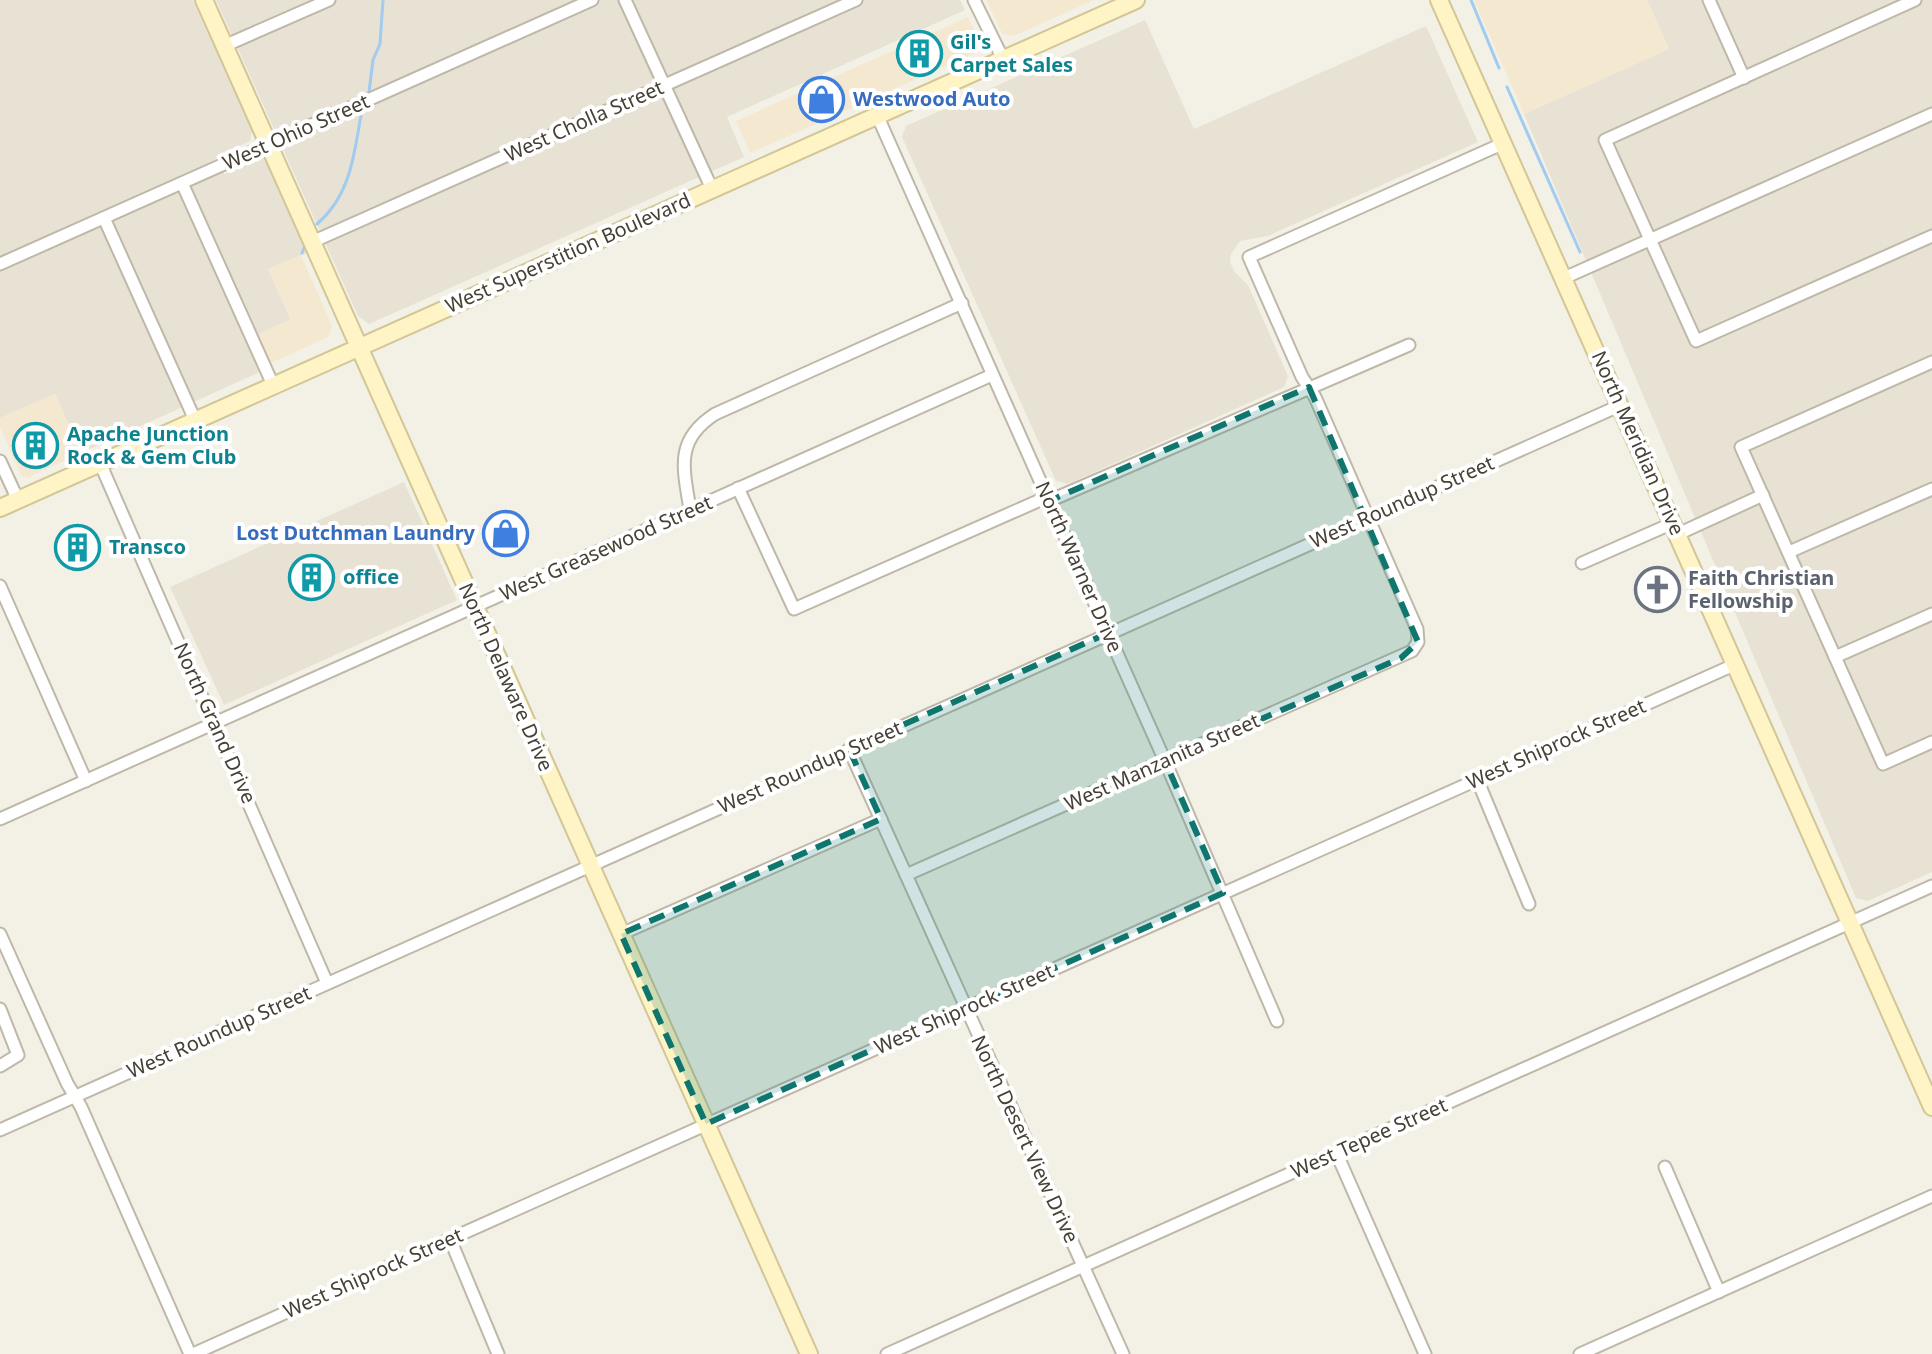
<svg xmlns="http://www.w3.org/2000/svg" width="1932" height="1354" font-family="'Noto Sans',sans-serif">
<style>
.residential{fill:#e7e2d4}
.commercial{fill:#f5e8d1}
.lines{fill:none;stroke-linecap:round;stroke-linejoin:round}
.stream{stroke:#a2cbf0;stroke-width:3}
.street-casing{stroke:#bfb8a9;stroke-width:15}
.secondary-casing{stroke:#d3c696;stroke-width:20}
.street{stroke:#fff;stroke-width:11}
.secondary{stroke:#fef4c5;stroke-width:16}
.marked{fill:#0f766e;fill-opacity:0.2;stroke:#0f766e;stroke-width:6;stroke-dasharray:16 10;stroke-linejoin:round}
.labels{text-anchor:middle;stroke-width:8;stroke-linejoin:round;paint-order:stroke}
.culture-label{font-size:20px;font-weight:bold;fill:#0d838f;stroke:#fff;text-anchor:start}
.shop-label{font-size:20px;font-weight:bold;fill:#366cbe;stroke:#fff;text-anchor:start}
.street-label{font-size:20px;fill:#464035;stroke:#fff}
.worship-label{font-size:20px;font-weight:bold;fill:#5b616d;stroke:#fff;text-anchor:start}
</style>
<rect width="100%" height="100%" fill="#f3f0e6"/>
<g class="residential">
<polygon points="0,0 193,0 252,130 250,141 216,156 224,174 264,157 307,253 268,269 291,320 246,340 260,372 81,453 55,394 0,418"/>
<polygon points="216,0 960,0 965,10 727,117 744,157 369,324 358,316"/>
<polygon points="1647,0 1932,0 1932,872 1868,901 1856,898 1524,114 1669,49"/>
<polygon points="1145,20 1194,129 1426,26 1478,142 1268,236 1240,241 1231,254 1230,262 1234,271 1248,285 1288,376 1284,387 1068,484 1056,481 902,137 906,126"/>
<polygon points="404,482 457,600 224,705 170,587"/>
</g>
<g class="commercial">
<polygon points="986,0 1094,0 1013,36 1002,33"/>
<polygon points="1474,0 1647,0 1669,49 1524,114"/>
<polygon points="968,17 980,42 975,53 750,153 736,121"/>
<polygon points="301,255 332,326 328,337 271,363 258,334 291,319 268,269"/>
<polygon points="55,394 81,453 27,478 21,475 0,427 0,418"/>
</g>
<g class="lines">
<g class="stream">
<polyline points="1471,0 1499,68"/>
<polyline points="1507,87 1580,252"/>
<polyline points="369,92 373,60 380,44 383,0"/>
<path d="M317 224C350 196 354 156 361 115"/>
<polyline points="302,253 306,243"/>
</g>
<defs>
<g id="street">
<polyline points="625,0 712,189"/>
<polyline points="974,0 1003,59"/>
<polyline points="1709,0 1744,78"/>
<polyline points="1915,0 1605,140 1696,341 1932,236"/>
<polyline points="224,46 329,0"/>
<polyline points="877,115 1165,761 1277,1021"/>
<polyline points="182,183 273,385"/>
<polyline points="104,218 195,420"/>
<polyline points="312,242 856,0"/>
<polyline points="0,264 592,0"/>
<polyline points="1564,278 1932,114"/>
<polyline points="1932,362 1741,447 1883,764 1932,742"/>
<polyline points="0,461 18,500"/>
<polyline points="100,463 327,983"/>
<polyline points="738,488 794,609 1047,497"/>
<polyline points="1049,501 1409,345"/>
<path d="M690 509C683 467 675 440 715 414L962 303"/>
<polyline points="1678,534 1763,495"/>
<polyline points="1789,552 1932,489"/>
<polyline points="1582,563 1673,523"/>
<polyline points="0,586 86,781"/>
<polyline points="1835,657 1932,614"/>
<polyline points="849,749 1123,1354"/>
<polyline points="1477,779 1529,904"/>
<polyline points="0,819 992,375"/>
<polyline points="906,875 1412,651 1418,642 1417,629 1315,397 1302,377 1249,257 1504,143"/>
<polyline points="0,934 67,1083 81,1107 190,1354"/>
<polyline points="621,934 881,819"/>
<polyline points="0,1009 18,1055 0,1066"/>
<polyline points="0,1130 1621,405"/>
<polyline points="1336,1152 1425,1354"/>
<polyline points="1665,1167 1719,1292"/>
<polyline points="450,1239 498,1354"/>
<polyline points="193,1354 1736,664"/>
<polyline points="887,1354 1932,886"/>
<polyline points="1580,1354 1932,1196"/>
</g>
<g id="secondary">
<polyline points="204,0 809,1354"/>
<polyline points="1439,0 1932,1107"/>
<polyline points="0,508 1136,0"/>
</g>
</defs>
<use href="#street" class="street-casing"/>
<use href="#secondary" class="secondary-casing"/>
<use href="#street" class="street"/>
<use href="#secondary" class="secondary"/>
</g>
<path class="marked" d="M1309 387 1418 642 1401 658 1165 761 1223 893 706 1124 621 934 881 819 849 749 1108 633 1049 501Z"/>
<defs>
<symbol id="building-ring" viewBox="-11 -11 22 22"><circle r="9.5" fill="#fff" stroke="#0f9aa8" stroke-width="1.5"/><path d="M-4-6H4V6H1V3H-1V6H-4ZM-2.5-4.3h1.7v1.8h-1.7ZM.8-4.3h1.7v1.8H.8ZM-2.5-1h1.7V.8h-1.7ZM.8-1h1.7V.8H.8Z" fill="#0f9aa8"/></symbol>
<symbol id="shop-ring" viewBox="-11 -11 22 22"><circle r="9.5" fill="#fff" stroke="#3f7fe0" stroke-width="1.5"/><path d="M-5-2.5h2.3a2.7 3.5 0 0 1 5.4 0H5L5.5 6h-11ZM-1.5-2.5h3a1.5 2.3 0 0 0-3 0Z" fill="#3f7fe0"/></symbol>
<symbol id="church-ring" viewBox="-11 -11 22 22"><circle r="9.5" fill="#fff" stroke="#6b7280" stroke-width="1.5"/><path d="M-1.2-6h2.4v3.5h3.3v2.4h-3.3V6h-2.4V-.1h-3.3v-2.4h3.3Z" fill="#6b7280"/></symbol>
</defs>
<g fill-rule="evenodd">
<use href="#building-ring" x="894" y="28" width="51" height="51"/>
<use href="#shop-ring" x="796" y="74" width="51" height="51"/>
<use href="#building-ring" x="10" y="420" width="51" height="51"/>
<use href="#shop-ring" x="480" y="508" width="51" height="51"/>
<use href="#building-ring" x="52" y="522" width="51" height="51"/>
<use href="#building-ring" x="286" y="552" width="51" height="51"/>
<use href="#church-ring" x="1632" y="564" width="51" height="51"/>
</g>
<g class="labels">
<g class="culture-label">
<text x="950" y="49">Gil's<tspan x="950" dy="23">Carpet Sales</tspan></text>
<text x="67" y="441">Apache Junction<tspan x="67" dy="23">Rock &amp; Gem Club</tspan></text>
<text x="109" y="554">Transco</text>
<text x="343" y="584">office</text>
</g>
<g class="shop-label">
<text x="853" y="106">Westwood Auto</text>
<text x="475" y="540" text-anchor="end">Lost Dutchman Laundry</text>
</g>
<g class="street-label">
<text transform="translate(584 121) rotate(-24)" y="7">West Cholla Street</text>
<text transform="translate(296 132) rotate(-24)" y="7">West Ohio Street</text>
<text transform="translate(568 253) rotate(-24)" y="7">West Superstition Boulevard</text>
<text transform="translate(1638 443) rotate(66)" y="7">North Meridian Drive</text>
<text transform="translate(1402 502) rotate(-24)" y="7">West Roundup Street</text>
<text transform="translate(606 548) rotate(-24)" y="7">West Greasewood Street</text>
<text transform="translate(1079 567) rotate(66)" y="7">North Warner Drive</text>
<text transform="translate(506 677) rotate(66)" y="7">North Delaware Drive</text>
<text transform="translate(215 723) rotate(66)" y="7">North Grand Drive</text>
<text transform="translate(1556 744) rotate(-24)" y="7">West Shiprock Street</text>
<text transform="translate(1162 762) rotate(-24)" y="7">West Manzanita Street</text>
<text transform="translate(810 767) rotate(-24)" y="7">West Roundup Street</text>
<text transform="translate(964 1009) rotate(-24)" y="7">West Shiprock Street</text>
<text transform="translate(219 1032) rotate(-24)" y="7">West Roundup Street</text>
<text transform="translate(1369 1138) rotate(-24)" y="7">West Tepee Street</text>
<text transform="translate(1025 1139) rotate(65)" y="7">North Desert View Drive</text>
<text transform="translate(373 1273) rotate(-24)" y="7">West Shiprock Street</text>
</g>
<g class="worship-label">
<text x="1688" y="585">Faith Christian<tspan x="1688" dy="23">Fellowship</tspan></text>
</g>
</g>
</svg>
